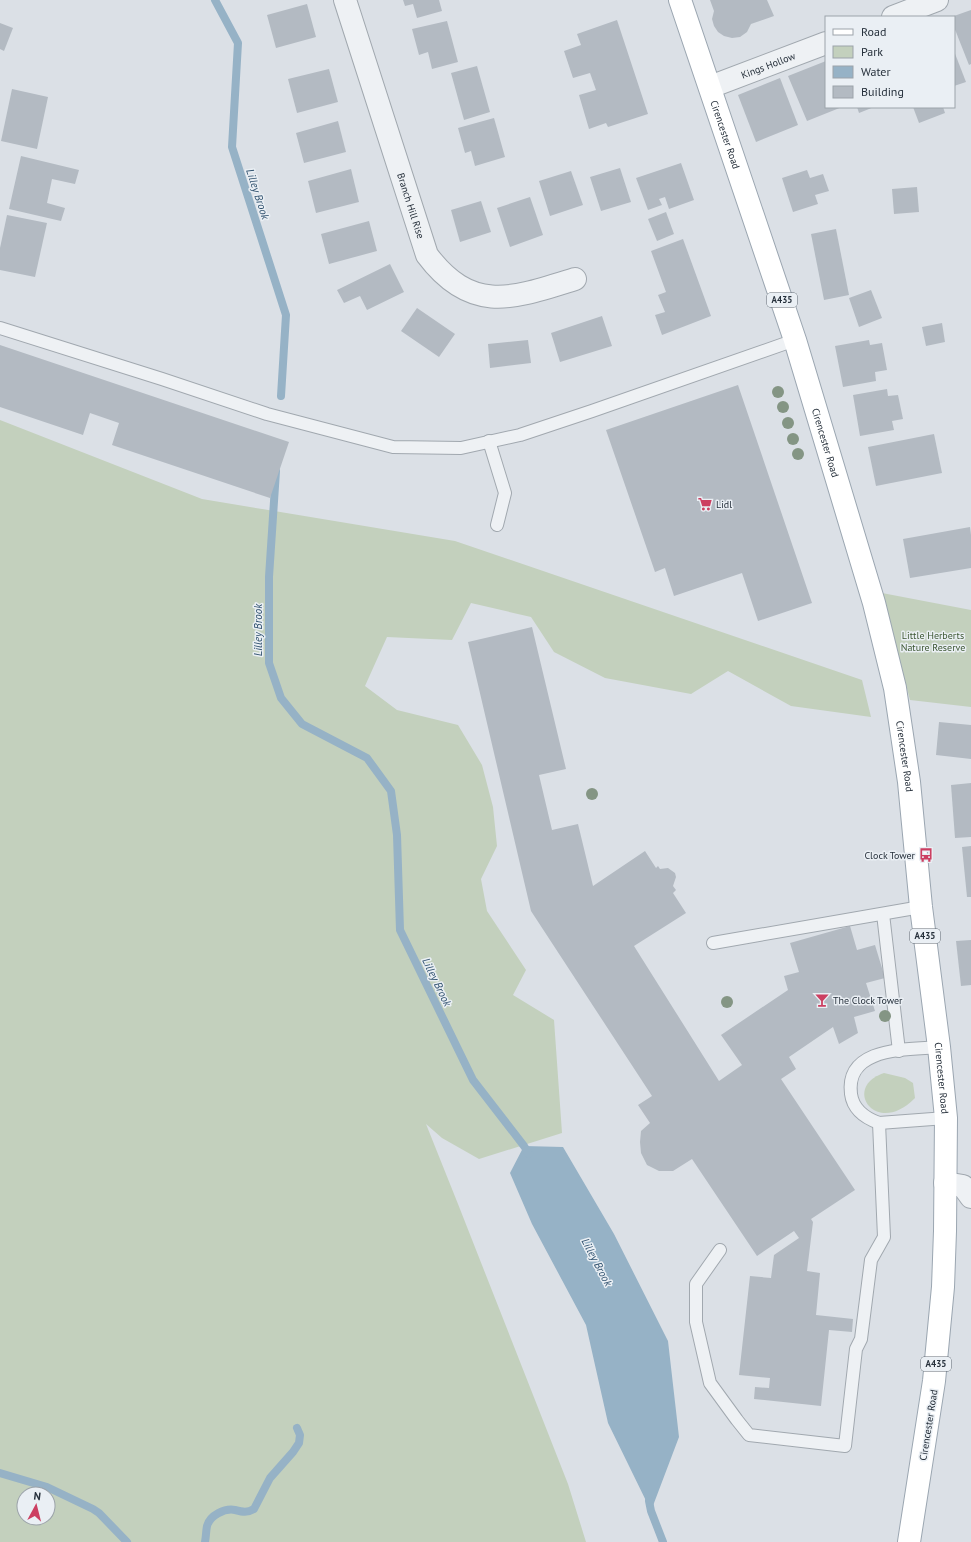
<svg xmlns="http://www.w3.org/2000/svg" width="971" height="1542" font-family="'PT Sans',sans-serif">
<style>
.green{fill:#c3d0bd;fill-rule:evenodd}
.water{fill:#96b2c6}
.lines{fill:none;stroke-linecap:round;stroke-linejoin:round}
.stream{stroke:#96b2c6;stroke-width:8}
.building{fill:#b3bac2}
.lane-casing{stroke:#a1a8af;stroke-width:14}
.street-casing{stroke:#a1a8af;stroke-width:24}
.primary-casing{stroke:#9ba6b1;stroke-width:24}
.lane{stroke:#eef1f4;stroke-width:12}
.street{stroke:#eef1f4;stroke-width:22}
.primary{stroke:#fff;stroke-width:22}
.tree{fill:#849584}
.labels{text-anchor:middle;stroke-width:3;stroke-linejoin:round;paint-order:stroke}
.shield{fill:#eaeff4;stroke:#616972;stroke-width:1}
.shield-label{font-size:9px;font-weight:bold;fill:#26303b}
.street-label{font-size:10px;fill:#26303b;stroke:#eaeff4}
.poi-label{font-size:10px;fill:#26303b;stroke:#eaeff4;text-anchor:start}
.park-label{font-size:10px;fill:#3d5733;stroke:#eaeff4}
.water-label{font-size:11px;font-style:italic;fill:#31526f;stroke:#eaeff4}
</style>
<rect width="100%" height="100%" fill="#dbe0e6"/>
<g class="green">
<path d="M0 420 202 499 455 541 862 680 871 717 791 706 728 671 691 694 605 678 554 652 531 617 471 603 452 640 387 637 365 686 397 710 458 725 482 765 493 807 497 846 481 879 487 911 526 970 513 995 554 1020 562 1133 479 1159 442 1138 426 1124 458 1204 568 1484 586 1542H0ZM24 1494H48V1518H24Z"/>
<polygon points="882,593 971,610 971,707 910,700"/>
<path d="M884 1073 905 1078 913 1083 915 1098C876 1138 841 1087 884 1073Z"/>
</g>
<polygon class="water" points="524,1146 563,1147 614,1234 668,1341 679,1437 651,1511 608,1423 586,1325 532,1224 510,1173"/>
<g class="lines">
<g class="stream">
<polyline points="215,0 238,43 232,147 286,315 281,396"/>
<polyline points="276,471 269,577 269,663 281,698 302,724 367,758 391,791 397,835 400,930 473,1080 524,1146 529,1154"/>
<polyline points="0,1473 47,1487 93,1509 99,1513 127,1542"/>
<polyline points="649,1501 651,1511 663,1542"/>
<path d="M205 1542C206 1537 206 1531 207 1526 210 1515 225 1508 235 1510 243 1512 247 1513 254 1509L270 1478 293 1452 299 1443 300 1435 297 1428"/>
</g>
</g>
<g class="building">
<polygon points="403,0 439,0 442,11 417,18 413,4 405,6"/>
<polygon points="710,0 767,0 774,16 751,24 747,32 740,37 732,38 724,36 718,32 714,26 712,19 714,11"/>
<polygon points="307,4 316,37 276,48 267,15"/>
<polygon points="971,10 971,64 969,65 954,27 954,16"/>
<polygon points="617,20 648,114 608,127 606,123 589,129 579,95 596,90 590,73 573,78 564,51 581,45 577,34"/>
<polygon points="447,21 458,62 432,69 428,52 419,55 412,29"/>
<polygon points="0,23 13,28 4,51 0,49"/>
<polygon points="954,51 966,82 954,86"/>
<polygon points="826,61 826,107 842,107 807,121 788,76"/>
<polygon points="477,66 490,112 464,120 451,73"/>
<polygon points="329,69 338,102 297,113 288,79"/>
<polygon points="780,78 798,125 756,142 738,95"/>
<polygon points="12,89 48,97 37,149 1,141"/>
<polygon points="857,107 874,107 859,113"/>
<polygon points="913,107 943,107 945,113 919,123"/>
<polygon points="494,118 505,157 475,166 471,151 465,153 458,128"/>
<polygon points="338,121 346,152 304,163 296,133"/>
<polygon points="21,156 79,170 75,184 52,179 47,203 65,208 61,221 9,209"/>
<polygon points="681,163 694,200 669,209 665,197 659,199 662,205 648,210 636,178"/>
<polygon points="620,168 631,202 601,211 590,177"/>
<polygon points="351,169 359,202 316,213 308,181"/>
<polygon points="807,170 810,178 823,174 829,191 815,195 818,204 793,212 782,178"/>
<polygon points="571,171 583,205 550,216 539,181"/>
<polygon points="917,187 919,212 894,214 892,189"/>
<polygon points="530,197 543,235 510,247 497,208"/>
<polygon points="481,201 491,232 460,242 451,210"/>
<polygon points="666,212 674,234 657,241 648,219"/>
<polygon points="7,215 47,223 35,277 0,270 0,248"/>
<polygon points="369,221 377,251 329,264 321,234"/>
<polygon points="836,229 849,295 824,300 811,234"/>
<polygon points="683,239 711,316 662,335 655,315 665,312 658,295 666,292 651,251"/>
<polygon points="390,264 404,292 367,310 360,296 344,303 337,290"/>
<polygon points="871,290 882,318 859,327 849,298"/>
<polygon points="417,308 455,334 439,357 401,331"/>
<polygon points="602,316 612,346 560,362 551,333"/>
<polygon points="942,323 945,342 926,346 922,327"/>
<polygon points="528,340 531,363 490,368 488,344"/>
<polygon points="869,340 870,345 882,343 887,370 875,372 876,381 843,387 835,346"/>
<polygon points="0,345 289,442 270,498 112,445 119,423 90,413 83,435 0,407"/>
<polygon points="738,385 812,603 758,621 742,573 674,596 665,568 655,572 606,430"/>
<polygon points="887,389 888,396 898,395 903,419 892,421 894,430 860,436 853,395"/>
<polygon points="934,434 942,473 876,486 868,447"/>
<polygon points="970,527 971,535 971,568 910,578 903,539"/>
<polygon points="532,627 566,769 539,775 552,830 578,824 593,886 645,851 656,868 658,866 660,869 668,868 675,873 676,877 673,886 676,890 673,893 686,913 634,946 719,1081 742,1065 721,1035 788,990 784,976 799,972 790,943 850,926 857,950 875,945 885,978 866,983 875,1011 854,1017 858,1033 839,1044 833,1027 789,1057 796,1069 781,1079 855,1190 811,1219 813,1222 807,1271 820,1273 816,1315 853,1319 852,1332 829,1330 821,1406 754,1399 755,1387 769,1388 770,1378 739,1375 750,1276 771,1278 774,1255 799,1238 794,1231 757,1256 692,1159 673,1171 659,1171 647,1165 641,1153 640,1142 641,1131 650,1123 638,1105 652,1096 531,911 468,642"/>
<polygon points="939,722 971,725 971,759 936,755"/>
<polygon points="971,783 971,837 955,838 951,785"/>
<polygon points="971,846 971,897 967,897 962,847"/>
<polygon points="971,940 971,985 961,986 956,941"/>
</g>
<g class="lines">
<defs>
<g id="lane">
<polyline points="0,328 162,379 267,414 393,447 461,448 520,435 592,411 795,340"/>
<polyline points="489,441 505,493 497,525"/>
<polyline points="883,914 899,1051"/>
<polyline points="713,943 921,907"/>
<path d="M939 1047C908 1050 845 1046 851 1094 853 1109 865 1118 879 1123L946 1118"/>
<polyline points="720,1250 696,1284 696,1322 710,1383 737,1420 749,1435 845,1446 856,1349 861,1339 871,1260 884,1237 879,1123"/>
</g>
<g id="street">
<path id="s1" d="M345 0 427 255C472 315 514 298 575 279"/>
<polyline points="893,17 937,0"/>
<path id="s2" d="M710 87 826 43"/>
<polyline points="945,1183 963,1186 971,1197"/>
</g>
<g id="primary">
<path id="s3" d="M680 0 795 340 874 603 895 688 909 782 921 907 939 1047 946 1118 945 1231 943 1287 934 1381 909 1542"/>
</g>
</defs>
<use href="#lane" class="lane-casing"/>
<use href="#street" class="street-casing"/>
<use href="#primary" class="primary-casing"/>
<use href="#lane" class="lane"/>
<use href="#street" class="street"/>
<use href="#primary" class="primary"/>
</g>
<g class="tree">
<circle cx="778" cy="392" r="6"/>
<circle cx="783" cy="407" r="6"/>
<circle cx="788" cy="423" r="6"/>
<circle cx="793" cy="439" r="6"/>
<circle cx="798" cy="454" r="6"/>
<circle cx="592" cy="794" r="6"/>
<circle cx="727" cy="1002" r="6"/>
<circle cx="885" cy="1016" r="6"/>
</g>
<defs>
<symbol id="supermarket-bare" viewBox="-9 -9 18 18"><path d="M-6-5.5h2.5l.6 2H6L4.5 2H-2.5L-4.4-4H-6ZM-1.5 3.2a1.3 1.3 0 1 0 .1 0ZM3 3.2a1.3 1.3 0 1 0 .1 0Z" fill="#cc3f61" stroke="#eaeff4" stroke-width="2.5" paint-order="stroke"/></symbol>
<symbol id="bus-bare" viewBox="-9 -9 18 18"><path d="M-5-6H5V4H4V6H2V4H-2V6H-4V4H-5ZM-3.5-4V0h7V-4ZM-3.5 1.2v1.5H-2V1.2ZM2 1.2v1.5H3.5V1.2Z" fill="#cc3f61" stroke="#eaeff4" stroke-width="2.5" paint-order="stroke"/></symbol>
<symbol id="bar-bare" viewBox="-9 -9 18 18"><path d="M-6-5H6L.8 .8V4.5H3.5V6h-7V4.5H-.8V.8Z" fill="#cc3f61" stroke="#eaeff4" stroke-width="2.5" paint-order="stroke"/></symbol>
</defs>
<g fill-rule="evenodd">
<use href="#supermarket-bare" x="695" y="494" width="20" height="20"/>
<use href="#bus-bare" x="916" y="845" width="20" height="20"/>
<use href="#bar-bare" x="812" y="990" width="20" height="20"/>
</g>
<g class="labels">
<g class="shield">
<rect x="767" y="293" width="30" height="14" rx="3"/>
<rect x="910" y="929" width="30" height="14" rx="3"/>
<rect x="921" y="1357" width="30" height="14" rx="3"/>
</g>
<g class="shield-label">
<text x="782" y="303">A435</text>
<text x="925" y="939">A435</text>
<text x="936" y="1367">A435</text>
</g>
<g class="street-label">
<text dy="4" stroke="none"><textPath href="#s2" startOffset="62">Kings Hollow</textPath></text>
<text dy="4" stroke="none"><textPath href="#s3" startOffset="142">Cirencester Road</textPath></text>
<text dy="4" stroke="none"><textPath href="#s1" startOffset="216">Branch Hill Rise</textPath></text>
<text dy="4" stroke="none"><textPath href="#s3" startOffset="466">Cirencester Road</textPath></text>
<text dy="4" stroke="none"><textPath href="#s3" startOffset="790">Cirencester Road</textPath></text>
<text dy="4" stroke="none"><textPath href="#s3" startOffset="1114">Cirencester Road</textPath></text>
<text transform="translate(928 1425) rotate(-81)" y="4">Cirencester Road</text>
</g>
<g class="poi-label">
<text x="716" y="508">Lidl</text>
<text x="915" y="859" text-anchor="end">Clock Tower</text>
<text x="833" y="1004">The Clock Tower</text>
</g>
<g class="park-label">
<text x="933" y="639">Little Herberts<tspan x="933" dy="12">Nature Reserve</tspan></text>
</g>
<g class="water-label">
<text transform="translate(258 194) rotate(72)" y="4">Lilley Brook</text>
<text transform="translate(258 630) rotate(-90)" y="4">Lilley Brook</text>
<text transform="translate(437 982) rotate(64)" y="4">Lilley Brook</text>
<text transform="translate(597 1262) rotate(62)" y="4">Lilley Brook</text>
</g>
</g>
<rect x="825" y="16" width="130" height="92" fill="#eaeff4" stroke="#9ca3aa"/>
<rect x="833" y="29" width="20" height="6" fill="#ffffff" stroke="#9ca3aa"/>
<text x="861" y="36" font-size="12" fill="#26303b">Road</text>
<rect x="833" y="46" width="20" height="12" fill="#c3d0bd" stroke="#9ca3aa"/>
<text x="861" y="56" font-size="12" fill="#26303b">Park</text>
<rect x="833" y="66" width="20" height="12" fill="#96b2c6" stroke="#9ca3aa"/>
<text x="861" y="76" font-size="12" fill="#26303b">Water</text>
<rect x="833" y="86" width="20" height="12" fill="#b3bac2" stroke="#9ca3aa"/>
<text x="861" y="96" font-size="12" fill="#26303b">Building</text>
<g transform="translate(36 1506) rotate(7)"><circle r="19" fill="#eaeff4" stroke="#9ca3aa"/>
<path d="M0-3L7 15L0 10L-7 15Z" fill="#cc3f61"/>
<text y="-6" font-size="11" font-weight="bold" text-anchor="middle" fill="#26303b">N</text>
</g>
</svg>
